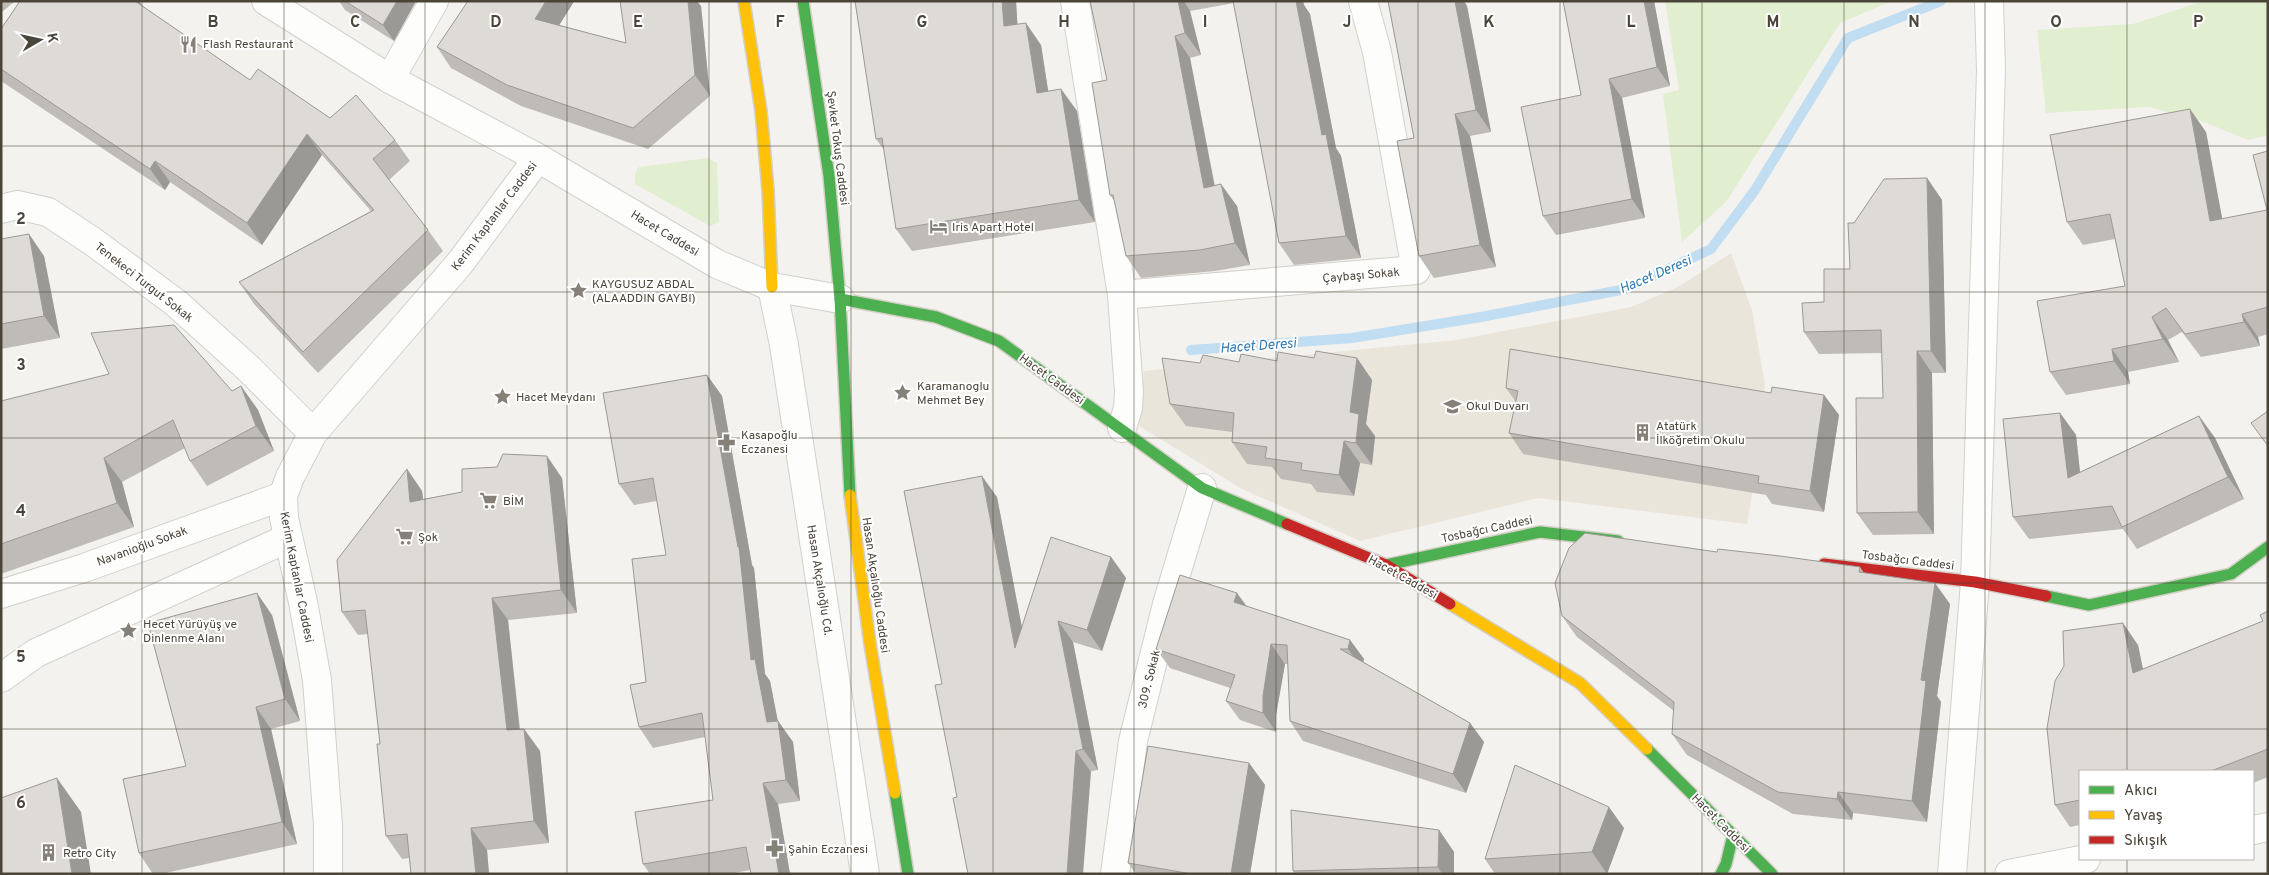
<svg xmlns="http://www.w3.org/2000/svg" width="2269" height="875" font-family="Overpass,sans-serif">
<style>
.education{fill:#eae5da}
.green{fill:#e1eecf}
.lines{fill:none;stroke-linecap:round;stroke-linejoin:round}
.stream{stroke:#c0ddf1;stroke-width:10}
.street-casing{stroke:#d2d0cb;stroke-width:30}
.fast-casing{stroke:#d3cfc5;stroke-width:14}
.slow-casing{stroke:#d3cfc5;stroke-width:14}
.jam-casing{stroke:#d3cfc5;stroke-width:14}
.street{stroke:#fdfdfc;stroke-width:28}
.fast{stroke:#4caf50;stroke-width:11}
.slow{stroke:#ffc107;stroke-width:11}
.jam{stroke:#c62828;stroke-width:11}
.wall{fill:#bfbcb8}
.shaded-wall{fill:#9b9996}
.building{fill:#dedbd6;stroke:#9b9996}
.grid{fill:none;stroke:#4b4439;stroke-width:1;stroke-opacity:0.55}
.labels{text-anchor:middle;stroke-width:4;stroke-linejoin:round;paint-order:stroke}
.poi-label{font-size:12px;fill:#4b4439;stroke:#fff;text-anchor:start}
.street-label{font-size:12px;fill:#4b4439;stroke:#fff}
.water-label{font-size:14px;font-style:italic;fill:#2e7ab2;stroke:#fff}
.grid-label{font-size:16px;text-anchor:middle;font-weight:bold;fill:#4b4439;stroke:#fff;stroke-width:4;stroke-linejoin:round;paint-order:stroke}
</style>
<rect width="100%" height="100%" fill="#f4f2ee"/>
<polygon class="education" points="1731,253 1752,310 1765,385 1759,455 1747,524 1538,498 1360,541 1242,489 1139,426 1144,371 1456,340 1631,307 1678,287"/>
<g class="green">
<polygon points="1665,1 1892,1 1840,23 1726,202 1682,242 1663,94 1679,90"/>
<polygon points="2204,1 2268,1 2268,135 2248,140 2204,122 2149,107 2046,113 2037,30 2133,24"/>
<polygon points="708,158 717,163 719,222 710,226 635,184 635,174 639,167"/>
</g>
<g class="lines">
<polyline class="stream" points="1191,350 1352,338 1481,317 1626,289 1711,249 1755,190 1848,38 1941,1"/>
<defs>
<g id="street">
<polyline points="266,1 390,79 538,158 717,264 772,287 840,299"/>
<polyline points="1075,1 1122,295 1129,392 1128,408 1122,428"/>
<polyline points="390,79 434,1"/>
<polyline points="1,209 17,205 48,212 92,241 176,303 248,368 313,433"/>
<polyline points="772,287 784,345 865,874"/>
<polyline points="1122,295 1416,270 1377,52 1363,1"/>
<polyline points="1,594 84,568 283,496"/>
<polyline points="1,678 36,653 288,538"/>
<polyline points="2253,830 2268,827"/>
<polyline points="328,874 328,825 317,680 303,602 284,518 283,496 290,477 313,433 460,263 538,158"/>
<polyline points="1115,874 1133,741 1167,604 1202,488"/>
<polyline points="1952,874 1975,582 1991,71 1989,1"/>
<polyline points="2009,874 2086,859"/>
</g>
<g id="fast">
<polyline points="803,1 829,176 840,299 850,495"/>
<polyline points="840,299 936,317 999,341 1202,488 1287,524"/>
<polyline points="1386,565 1540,532 1618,541"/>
<polyline points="2046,596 2089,605 2231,574 2268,547"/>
<polyline points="1647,749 1772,874"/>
<polyline points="895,793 908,874"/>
<polyline points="1721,874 1726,864 1733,835"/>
</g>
<g id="slow">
<polyline points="744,1 761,111 768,190 772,287"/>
<polyline points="850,495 870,644 895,793"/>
<polyline points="1450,604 1580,683 1647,749"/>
</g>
<g id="jam">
<polyline points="1287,524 1386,565 1450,604"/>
<polyline points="1824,564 1975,582 2046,596"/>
</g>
</defs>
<use href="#street" class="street-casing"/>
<use href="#fast" class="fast-casing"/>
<use href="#slow" class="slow-casing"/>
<use href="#jam" class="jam-casing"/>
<use href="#street" class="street"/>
<use href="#fast" class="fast"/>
<use href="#slow" class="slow"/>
<use href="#jam" class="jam"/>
</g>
<g class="wall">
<polygon points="1,1 15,1 1,13"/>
<polygon points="20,1 139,1 143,7 250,80 330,118 395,140 410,161 389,180 428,230 443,251 318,373 254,304 239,282 371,211 322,155 262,245 170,182 165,190 1,81 1,29"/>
<polygon points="339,1 416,1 394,41 345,10"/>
<polygon points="1016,1 1017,24 1041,45 1048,91 1061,89 1077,111 1095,222 912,251 896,229 884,150 876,139"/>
<polygon points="1090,1 1303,1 1304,5 1310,14 1336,148 1341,156 1361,258 1294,265 1279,243 1234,3 1190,11 1201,55 1190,58 1215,186 1237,206 1250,265 1215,271 1141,278 1126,256 1115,202 1110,195 1107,80"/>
<polygon points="1388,1 1464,1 1467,6 1491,132 1470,136 1496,267 1434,278 1419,256 1414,138"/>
<polygon points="1563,1 1654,1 1670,86 1622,98 1645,218 1556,235 1543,216 1581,95"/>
<polygon points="573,3 559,25 626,43 701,6 710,96 648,149 521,106 451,68 437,47"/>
<polygon points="2206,132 2222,219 2267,210 2268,151 2268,334 2258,337 2260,346 2201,357 2182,332 2168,340 2179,362 2128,372 2130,384 2066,395 2050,372 2125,286 2115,239 2083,245 2067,222"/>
<polygon points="1927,178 1942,200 1946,373 1932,373 1934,534 1873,535 1857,513 1883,398 1882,353 1819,354 1804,332 1824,302 1850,269 1854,223"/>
<polygon points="1,239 44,256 60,338 1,349"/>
<polygon points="1314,358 1357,358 1372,380 1366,424 1375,436 1372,465 1360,463 1354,496 1317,492 1311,484 1281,479 1272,467 1247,464 1232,442 1232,432 1186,426 1170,404 1200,363 1277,361"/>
<polygon points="707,375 722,396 752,565 754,568 765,674 770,681 778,721 793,742 800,801 778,804 790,874 751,874 750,870 729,874 650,874 643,864 713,800 705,737 653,748 639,727 666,555 657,501 634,505 619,484"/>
<polygon points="241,386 258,410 274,451 207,486 190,461 185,448 122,482 134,527 1,574 1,401 232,391"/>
<polygon points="1506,388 1824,395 1839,415 1824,512 1772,504 1766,495 1523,454 1509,433 1516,402"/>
<polygon points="2060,413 2076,435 2080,472 2199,416 2215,438 2244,499 2137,549 2123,529 2029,539 2013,517"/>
<polygon points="407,469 422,491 423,499 562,478 577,613 508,620 520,729 524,729 540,751 549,843 487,850 489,874 411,874 410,858 402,859 386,836 380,744 368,634 358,635 342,612"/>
<polygon points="997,497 1022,628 1111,557 1126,578 1102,651 1073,642 1098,770 957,797 942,684"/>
<polygon points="1717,552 1860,567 1864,573 1950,604 1937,696 1941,702 1927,822 1853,813 1852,820 1793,814 1687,755 1672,734 1674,711 1577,637 1562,616"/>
<polygon points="1246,606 1350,640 1364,659 1363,662 1470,723 1484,742 1466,793 1303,741 1290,721 1288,664 1285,664 1276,715 1276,732 1240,720 1226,701 1230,688 1170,668 1156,649"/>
<polygon points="2268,611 2268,777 2253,783 2253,771 2080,771 2080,825 2070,827 2055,805 2138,645 2143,669 2263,621"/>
<polygon points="272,615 300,721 271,729 297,844 161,874 153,874 139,853 186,766"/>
<polygon points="1249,763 1265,785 1250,874 1136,874 1128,863"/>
<polygon points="1624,828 1607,874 1495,874 1485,859"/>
<polygon points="1439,830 1454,852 1454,874 1295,874 1293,871"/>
</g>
<g class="shaded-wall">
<polygon points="134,1 139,1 151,18"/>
<polygon points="397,1 416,1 394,41 383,25"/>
<polygon points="546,1 573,1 573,3 550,40 535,19"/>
<polygon points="688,1 697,1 701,6 710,96 695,75"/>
<polygon points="1002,1 1016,1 1019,48 1004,26"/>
<polygon points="1178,1 1184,1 1190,11 1201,55 1185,33"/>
<polygon points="1296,1 1303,1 1304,5 1310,14 1336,148 1341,156 1361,258 1346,236 1322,135"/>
<polygon points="1455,1 1464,1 1467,6 1491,132 1476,110"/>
<polygon points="1644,1 1654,1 1670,86 1657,67"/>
<polygon points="1026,23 1041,45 1052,115 1037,93"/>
<polygon points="1175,36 1190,58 1219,210 1204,188"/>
<polygon points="1609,79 1622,98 1645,218 1632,199"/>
<polygon points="1061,89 1077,111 1095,222 1079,200"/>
<polygon points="2190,109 2206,132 2227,244 2210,221"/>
<polygon points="1455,114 1470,136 1496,267 1480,245"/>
<polygon points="307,134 322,155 262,245 247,223"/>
<polygon points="155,161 170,182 165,190 150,169"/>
<polygon points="1927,178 1942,200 1946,373 1931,351"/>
<polygon points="1221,184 1237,206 1250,265 1235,243"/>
<polygon points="29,234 44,256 60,338 44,316"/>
<polygon points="2242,314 2258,337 2260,346 2244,322"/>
<polygon points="2152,317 2168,340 2179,362 2163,339"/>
<polygon points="2112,349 2128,372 2130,384 2114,361"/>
<polygon points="1917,351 1932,373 1934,534 1918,512"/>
<polygon points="1357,358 1372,380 1366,424 1375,436 1372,465 1356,443 1350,412"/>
<polygon points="707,375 722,396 752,565 754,568 765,674 770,681 778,723 778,721 793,742 800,801 786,780 767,722 751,660 738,547"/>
<polygon points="241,386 258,410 274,451 256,426"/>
<polygon points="1824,395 1839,415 1824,512 1810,491"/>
<polygon points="2060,413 2076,435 2083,500 2068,478"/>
<polygon points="2199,416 2215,438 2244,499 2228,477"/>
<polygon points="1344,441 1360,463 1354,496 1339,475"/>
<polygon points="547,456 562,478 577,613 561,590"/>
<polygon points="104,458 122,482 134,527 117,503"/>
<polygon points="407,469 422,491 426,524 410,502"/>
<polygon points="982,476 997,497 1030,670 1015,648"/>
<polygon points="1111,557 1126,578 1102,651 1087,630"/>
<polygon points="1935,583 1950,604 1937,696 1941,702 1927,822 1912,801 1921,680"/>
<polygon points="257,593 272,615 300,721 285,699"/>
<polygon points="1237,593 1251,612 1234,602"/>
<polygon points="492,598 508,620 522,753 507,730"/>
<polygon points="1058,621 1073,642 1098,770 1083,749"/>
<polygon points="2123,623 2138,645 2148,695 2133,673"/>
<polygon points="1350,640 1364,659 1362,669 1348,649"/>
<polygon points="1271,644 1285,664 1276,715 1276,732 1263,713 1263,696"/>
<polygon points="256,707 271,729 297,844 282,822"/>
<polygon points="1470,723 1484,742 1466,793 1453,774"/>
<polygon points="524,729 540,751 549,843 534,821"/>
<polygon points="1076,751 1091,772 1083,874 1067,874"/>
<polygon points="1249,763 1265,785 1250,874 1231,874"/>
<polygon points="57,778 81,812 91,874 72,874"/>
<polygon points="763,783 778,804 790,874 779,874"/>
<polygon points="1838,792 1853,813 1852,820 1837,799"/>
<polygon points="1609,807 1624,828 1607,874 1592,852"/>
<polygon points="471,828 487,850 489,874 476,874"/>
<polygon points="1439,830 1454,852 1454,874 1442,874 1438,867"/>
</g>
<g class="building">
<polygon points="20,1 135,1 250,80 258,69 330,118 356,95 395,140 373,159 428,230 303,352 239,282 374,210 307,134 247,223 155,161 150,169 1,69 1,29"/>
<polygon points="345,1 397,1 383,25"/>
<polygon points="468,1 546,1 535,19 626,43 620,1 688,1 695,75 633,128 507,85 437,47"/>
<polygon points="855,1 1002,1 1004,26 1026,23 1037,93 1061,89 1079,200 896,229 882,138 876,139"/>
<polygon points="1090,1 1178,1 1185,33 1175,36 1204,188 1221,184 1235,243 1200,250 1126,256 1113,195 1110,195 1092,83 1107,80"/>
<polygon points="1233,1 1296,1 1322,135 1326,134 1346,236 1279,243"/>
<polygon points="1388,1 1455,1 1476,110 1455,114 1480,245 1419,256 1397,141 1414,138"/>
<polygon points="1563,1 1644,1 1657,67 1609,79 1632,199 1543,216 1521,107 1581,95"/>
<polygon points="2190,109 2210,221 2267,210 2253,155 2268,151 2268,307 2242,314 2244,322 2185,334 2166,308 2152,317 2163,339 2112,349 2114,361 2050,372 2037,301 2125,286 2110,214 2067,222 2050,135"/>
<polygon points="1927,178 1931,351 1917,351 1918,512 1857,513 1856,398 1883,398 1881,330 1804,332 1802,303 1824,302 1824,269 1850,269 1848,223 1854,223 1884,179"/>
<polygon points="29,234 44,316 1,324 1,239"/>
<polygon points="174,325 232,391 241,386 256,426 190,461 173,420 104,458 117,503 1,544 1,401 109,374 91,333"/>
<polygon points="1510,349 1771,393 1772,387 1824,395 1810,491 1758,483 1759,476 1509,433 1518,391 1506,388"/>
<polygon points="1316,351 1357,358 1350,412 1359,414 1356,443 1344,441 1339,475 1301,470 1302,463 1265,458 1267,447 1232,442 1234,413 1170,404 1162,358 1200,363 1203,355 1239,362 1241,354 1277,361 1278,352 1314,358"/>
<polygon points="707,375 738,547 739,547 751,660 755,659 767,722 778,721 786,780 763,783 779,874 751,874 746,847 643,864 635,812 713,800 702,713 639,727 630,685 646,682 632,559 666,555 653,478 619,484 603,393"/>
<polygon points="2268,411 2268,446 2251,423"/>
<polygon points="2060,413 2068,478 2199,416 2228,477 2122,527 2112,506 2013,517 2003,419"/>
<polygon points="503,454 547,456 561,590 492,598 507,730 524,729 534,821 471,828 476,874 411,874 407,834 386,836 377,744 380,744 365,610 342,612 337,560 407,469 410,502 462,492 462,469 497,467"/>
<polygon points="982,476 1015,648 1051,537 1111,557 1087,630 1058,621 1083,749 1076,751 1067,874 968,874 953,798 957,797 935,685 942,684 904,491"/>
<polygon points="1585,533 1717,552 1718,549 1780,556 1860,567 1859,572 1935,583 1921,680 1926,681 1912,801 1838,792 1837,799 1778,792 1672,734 1674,702 1562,616 1555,583 1569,548"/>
<polygon points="1180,575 1237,593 1234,602 1350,640 1348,649 1340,649 1470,723 1453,774 1290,721 1287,645 1271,644 1263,696 1263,713 1226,701 1235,675 1156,649"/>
<polygon points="257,593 285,699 256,707 282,822 139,853 123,779 186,766 148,623"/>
<polygon points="2268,611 2268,749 2211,771 2080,771 2080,800 2055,805 2047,728 2055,681 2064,666 2063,631 2123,623 2133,673 2263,621 2260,615"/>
<polygon points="1148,746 1249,763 1231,874 1192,874 1128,863"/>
<polygon points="1515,765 1609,807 1592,852 1485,859"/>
<polygon points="57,778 72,874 1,874 1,798"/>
<polygon points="1291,810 1439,830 1438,867 1293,871"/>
</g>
<path class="grid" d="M142 1V874M284 1V874M425 1V874M567 1V874M709 1V874M851 1V874M993 1V874M1134 1V874M1276 1V874M1418 1V874M1560 1V874M1702 1V874M1844 1V874M1985 1V874M2127 1V771M1 146H2268M1 292H2268M1 438H2268M1 583H2268M1 729H2268M2127 859V874"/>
<defs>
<symbol id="restaurant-bare" viewBox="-9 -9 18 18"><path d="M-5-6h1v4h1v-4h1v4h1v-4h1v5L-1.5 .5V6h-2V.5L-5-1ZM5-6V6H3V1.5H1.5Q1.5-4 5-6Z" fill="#868178" stroke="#fff" stroke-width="2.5" paint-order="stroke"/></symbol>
<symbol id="hotel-bare" viewBox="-9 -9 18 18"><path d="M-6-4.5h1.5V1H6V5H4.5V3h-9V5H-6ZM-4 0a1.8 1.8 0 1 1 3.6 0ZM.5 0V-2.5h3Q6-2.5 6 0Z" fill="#868178" stroke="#fff" stroke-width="2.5" paint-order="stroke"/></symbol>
<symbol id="sight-bare" viewBox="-9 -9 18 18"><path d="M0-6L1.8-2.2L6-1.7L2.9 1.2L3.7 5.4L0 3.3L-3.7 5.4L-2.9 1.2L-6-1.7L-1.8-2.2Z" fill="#868178" stroke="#fff" stroke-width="2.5" paint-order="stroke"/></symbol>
<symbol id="school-bare" viewBox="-9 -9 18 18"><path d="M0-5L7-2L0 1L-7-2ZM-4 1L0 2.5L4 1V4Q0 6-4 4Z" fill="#868178" stroke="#fff" stroke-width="2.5" paint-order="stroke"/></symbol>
<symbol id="building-bare" viewBox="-9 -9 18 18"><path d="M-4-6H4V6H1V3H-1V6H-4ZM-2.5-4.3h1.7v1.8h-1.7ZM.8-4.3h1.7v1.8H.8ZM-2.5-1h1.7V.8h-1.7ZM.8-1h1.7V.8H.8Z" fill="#868178" stroke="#fff" stroke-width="2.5" paint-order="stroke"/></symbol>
<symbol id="pharmacy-bare" viewBox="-9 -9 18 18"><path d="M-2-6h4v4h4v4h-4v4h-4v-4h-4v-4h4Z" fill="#868178" stroke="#fff" stroke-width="2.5" paint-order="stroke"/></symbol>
<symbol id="supermarket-bare" viewBox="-9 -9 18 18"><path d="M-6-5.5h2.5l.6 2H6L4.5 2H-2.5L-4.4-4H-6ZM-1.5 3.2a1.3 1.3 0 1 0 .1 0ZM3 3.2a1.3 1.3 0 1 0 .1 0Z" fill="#868178" stroke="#fff" stroke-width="2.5" paint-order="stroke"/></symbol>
</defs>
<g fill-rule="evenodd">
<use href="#restaurant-bare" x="176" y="32" width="25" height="25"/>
<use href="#hotel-bare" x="926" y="214" width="25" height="25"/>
<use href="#sight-bare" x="566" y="278" width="25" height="25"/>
<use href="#sight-bare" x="890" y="380" width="25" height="25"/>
<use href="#sight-bare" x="490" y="384" width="25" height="25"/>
<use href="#school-bare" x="1440" y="394" width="25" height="25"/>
<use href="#building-bare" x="1630" y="420" width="25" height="25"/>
<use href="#pharmacy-bare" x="714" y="430" width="25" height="25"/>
<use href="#supermarket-bare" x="476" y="488" width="25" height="25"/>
<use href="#supermarket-bare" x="392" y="524" width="25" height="25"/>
<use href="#sight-bare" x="116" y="618" width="25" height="25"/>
<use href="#pharmacy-bare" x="762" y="836" width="25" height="25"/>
<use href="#building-bare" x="36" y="840" width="25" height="25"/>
</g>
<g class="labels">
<g class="poi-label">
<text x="203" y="48">Flash Restaurant</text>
<text x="952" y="231">Iris Apart Hotel</text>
<text x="592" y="288">KAYGUSUZ ABDAL<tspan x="592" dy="14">(ALAADDIN GAYBI)</tspan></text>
<text x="917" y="390">Karamanoglu<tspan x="917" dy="14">Mehmet Bey</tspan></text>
<text x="516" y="401">Hacet Meydanı</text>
<text x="1466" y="410">Okul Duvarı</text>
<text x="1656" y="430">Atatürk<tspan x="1656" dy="14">İlköğretim Okulu</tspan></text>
<text x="741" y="439">Kasapoğlu<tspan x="741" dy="14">Eczanesi</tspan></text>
<text x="503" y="505">BİM</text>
<text x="418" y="541">Şok</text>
<text x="143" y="628">Hecet Yürüyüş ve<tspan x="143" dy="14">Dinlenme Alanı</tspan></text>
<text x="788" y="853">Şahin Eczanesi</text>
<text x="63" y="857">Retro City</text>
</g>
<g class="street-label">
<text transform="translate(838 148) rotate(83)" y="4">Şevket Tokuş Caddesi</text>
<text transform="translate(494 216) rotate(-53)" y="4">Kerim Kaptanlar Caddesi</text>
<text transform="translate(665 233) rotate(31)" y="4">Hacet Caddesi</text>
<text transform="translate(1361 275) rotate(-5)" y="4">Çaybaşı Sokak</text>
<text transform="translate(144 282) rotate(38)" y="4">Tenekeci Turgut Sokak</text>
<text transform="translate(1052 379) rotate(36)" y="4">Hacet Caddesi</text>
<text transform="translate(1487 529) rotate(-12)" y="4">Tosbağcı Caddesi</text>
<text transform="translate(142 546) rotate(-20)" y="4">Navanioğlu Sokak</text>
<text transform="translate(1908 560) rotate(7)" y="4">Tosbağcı Caddesi</text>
<text transform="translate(297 577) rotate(79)" y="4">Kerim Kaptanlar Caddesi</text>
<text transform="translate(1403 577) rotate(29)" y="4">Hacet Caddesi</text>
<text transform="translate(820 580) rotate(81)" y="4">Hasan Akçalıoğlu Cd.</text>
<text transform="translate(876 585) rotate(82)" y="4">Hasan Akçalıoğlu Caddesi</text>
<text transform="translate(1149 679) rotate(-76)" y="4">309. Sokak</text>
<text transform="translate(1721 823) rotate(45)" y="4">Hacet Caddesi</text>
</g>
<g class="water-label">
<text transform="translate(1655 274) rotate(-23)" y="5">Hacet Deresi</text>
<text transform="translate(1258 345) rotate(-4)" y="5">Hacet Deresi</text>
</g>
</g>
<g class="grid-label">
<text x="213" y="27">B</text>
<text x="355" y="27">C</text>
<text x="496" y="27">D</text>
<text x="638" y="27">E</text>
<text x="780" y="27">F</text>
<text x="922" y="27">G</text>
<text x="1064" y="27">H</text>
<text x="1205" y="27">I</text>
<text x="1347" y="27">J</text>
<text x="1489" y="27">K</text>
<text x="1631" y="27">L</text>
<text x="1773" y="27">M</text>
<text x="1914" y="27">N</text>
<text x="2056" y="27">O</text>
<text x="2198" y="27">P</text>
<text x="21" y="224">2</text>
<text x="21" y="370">3</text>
<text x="21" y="516">4</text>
<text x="21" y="662">5</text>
<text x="21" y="808">6</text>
</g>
<rect width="2269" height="875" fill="none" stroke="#4b4439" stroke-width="5"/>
<rect x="2079" y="770" width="175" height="90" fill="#ffffff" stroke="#b7b4b0"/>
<rect x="2089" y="786" width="25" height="8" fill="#4caf50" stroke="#b7b4b0"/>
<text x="2124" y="795" font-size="15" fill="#4b4439">Akıcı</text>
<rect x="2089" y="811" width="25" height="8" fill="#ffc107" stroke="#b7b4b0"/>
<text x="2124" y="820" font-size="15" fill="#4b4439">Yavaş</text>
<rect x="2089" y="836" width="25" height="8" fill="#c62828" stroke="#b7b4b0"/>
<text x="2124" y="845" font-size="15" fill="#4b4439">Sıkışık</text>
<g transform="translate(40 40) rotate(81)" stroke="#ffffff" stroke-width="4" paint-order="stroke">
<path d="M0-4L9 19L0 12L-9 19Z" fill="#4b4439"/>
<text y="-8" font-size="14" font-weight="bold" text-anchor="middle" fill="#4b4439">K</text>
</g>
</svg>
